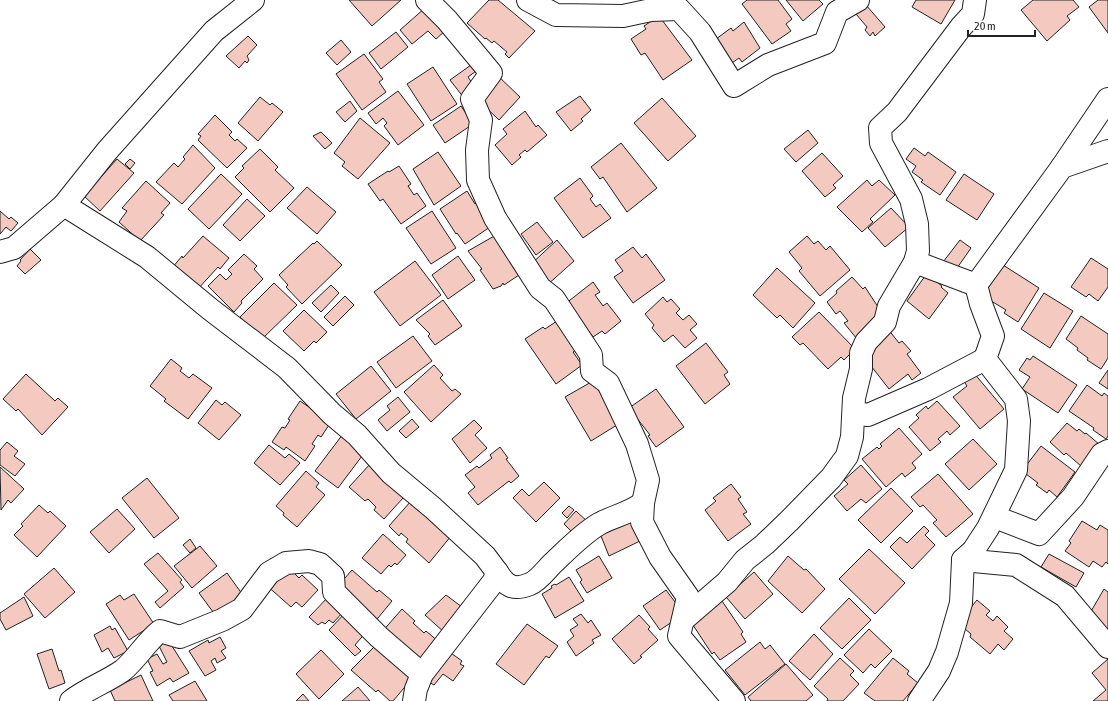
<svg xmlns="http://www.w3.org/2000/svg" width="1108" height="701" font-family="'Asap Condensed',sans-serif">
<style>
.building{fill:#f3c9c0;stroke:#222}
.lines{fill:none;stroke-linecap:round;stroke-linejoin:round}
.minor-casing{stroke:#222;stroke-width:24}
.minor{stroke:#fff;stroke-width:22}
</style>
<rect width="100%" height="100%" fill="#fff"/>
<g class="building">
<polygon points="349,0 401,0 372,26"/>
<polygon points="489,0 498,0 535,31 509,58 505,54 507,52 494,41 492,43 486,38 485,39 467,23"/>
<polygon points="747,0 778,0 792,19 786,24 791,31 772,44 742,4"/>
<polygon points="786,0 819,0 823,4 803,21"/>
<polygon points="916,0 955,0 941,24 912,7"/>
<polygon points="1033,0 1073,0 1079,7 1067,16 1070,20 1047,41 1021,10"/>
<polygon points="1098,0 1108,0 1108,33 1089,7"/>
<polygon points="866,5 885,27 875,36 873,32 870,36 865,30 867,27 856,14"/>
<polygon points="425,8 446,30 436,39 428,31 412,44 400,30"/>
<polygon points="659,16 692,60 663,80 645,53 641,55 631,39 646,29 644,26"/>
<polygon points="744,22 760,48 742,62 739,58 729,65 712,42 731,28 733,31"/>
<polygon points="396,32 408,47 381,69 369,53"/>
<polygon points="248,36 257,45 247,56 249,60 247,63 245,61 239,68 226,56"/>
<polygon points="341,40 351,52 337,65 326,53"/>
<polygon points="364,54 383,79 379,82 386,92 362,110 336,74"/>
<polygon points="471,65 476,71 468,77 476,89 464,98 450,80"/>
<polygon points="433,67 457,104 431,121 407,84"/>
<polygon points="496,74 520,97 499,120 475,97"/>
<polygon points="398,91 424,125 398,145 384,126 387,123 383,118 376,124 368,113"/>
<polygon points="580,96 591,110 581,119 583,121 571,131 556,112"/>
<polygon points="260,97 270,105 272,103 283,112 258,141 238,123"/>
<polygon points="662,98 696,136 668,161 634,123"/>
<polygon points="350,101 357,111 345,122 336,112"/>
<polygon points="461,106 473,124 445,143 433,125"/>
<polygon points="525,111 536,127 538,125 547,135 527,152 525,150 519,155 521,157 512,165 495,145 507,134 503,129"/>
<polygon points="215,115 232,132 229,135 235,141 237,139 247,148 227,168 198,140 201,136 198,134"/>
<polygon points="360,118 390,143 358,179 342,166 345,162 334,153"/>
<polygon points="808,130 818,143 796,162 784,149"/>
<polygon points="321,132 332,143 325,149 313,136"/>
<polygon points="621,143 657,188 627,212 603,177 600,179 591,167"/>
<polygon points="193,145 215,168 182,204 156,182 174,163 178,167 185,159 183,157"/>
<polygon points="914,148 925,156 928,152 956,172 940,195 921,182 923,180 912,172 916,166 906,159"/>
<polygon points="260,149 278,167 275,170 294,188 270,212 235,177 244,168 242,166"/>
<polygon points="438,152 461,186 434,205 413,169"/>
<polygon points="822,153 843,176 833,185 836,188 825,197 802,171"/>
<polygon points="117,159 134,173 100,211 84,196"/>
<polygon points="130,159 135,163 130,169 125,164"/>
<polygon points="399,166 411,184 408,186 414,195 417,193 426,206 401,224 383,199 380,201 368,184 388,171 389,172"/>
<polygon points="221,174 242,194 209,229 188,209"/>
<polygon points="964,174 994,194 977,220 946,200"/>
<polygon points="580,178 593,196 590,199 596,207 600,204 611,218 583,238 554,198"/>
<polygon points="867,180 872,186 879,180 895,195 870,219 873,222 862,232 837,207"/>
<polygon points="146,181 170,203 161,213 164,215 140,241 119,222 127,211 122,208"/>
<polygon points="307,187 336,212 317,234 287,208"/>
<polygon points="467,191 475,204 477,202 490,227 465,244 457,233 456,234 440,209"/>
<polygon points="247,199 265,216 240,241 223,225"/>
<polygon points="891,208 909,227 885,247 868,228"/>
<polygon points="0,211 9,219 11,217 18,223 11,231 6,227 0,234"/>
<polygon points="432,211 456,248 431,264 406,228"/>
<polygon points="537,222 553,242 536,255 521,234"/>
<polygon points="496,235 522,273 504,285 503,283 501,286 493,289 480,270 482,269 468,251"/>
<polygon points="203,236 229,258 220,269 218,267 197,290 172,268 182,256 183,258"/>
<polygon points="807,236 814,244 818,241 826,250 830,246 850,270 820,296 799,271 802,268 789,252"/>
<polygon points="557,240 574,261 546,286 529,266"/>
<polygon points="960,240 971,248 955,271 943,262"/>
<polygon points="317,241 342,265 302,304 286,287 288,285 279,275 313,243 314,244"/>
<polygon points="633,247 642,258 646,254 665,280 633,303 614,277 623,271 615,260"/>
<polygon points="30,249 41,260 25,274 17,266 21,261 20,260"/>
<polygon points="244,254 257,266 254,269 263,279 241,301 242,303 234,312 208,286 220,274 226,280 232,274 228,270"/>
<polygon points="458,256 475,280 448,299 432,275"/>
<polygon points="1091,258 1108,269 1108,287 1098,301 1089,294 1086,297 1071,287"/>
<polygon points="415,261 441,295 400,326 374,292"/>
<polygon points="1003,265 1039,288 1018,322 1004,313 1006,310 983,296"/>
<polygon points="777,268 815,303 793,328 780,315 777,318 753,295"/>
<polygon points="928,272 940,281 938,283 942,286 941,287 948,293 929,319 907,301"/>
<polygon points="852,277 863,289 865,287 880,310 880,320 857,339 844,323 848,321 840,311 836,314 827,302 837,293 836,291"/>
<polygon points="593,282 600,292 595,295 603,306 607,303 621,321 605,334 602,331 593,337 587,329 581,334 560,308"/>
<polygon points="274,283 297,305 262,339 240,317"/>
<polygon points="331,285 339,293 321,312 312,303"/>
<polygon points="1044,293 1073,311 1050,348 1021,329"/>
<polygon points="345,296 354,305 333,326 324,317"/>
<polygon points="663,297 667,302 671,299 680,309 676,313 683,320 689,315 697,324 690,330 697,338 685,348 673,335 664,342 652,328 654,325 645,314"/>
<polygon points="443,300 462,326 435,345 428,336 430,334 416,320"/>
<polygon points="304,310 327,332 316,343 314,341 304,351 283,331"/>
<polygon points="819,312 855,349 844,360 841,357 828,369 803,343 800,345 792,337"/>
<polygon points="1081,316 1108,334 1108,358 1101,369 1087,360 1088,358 1077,350 1078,348 1066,339"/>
<polygon points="560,319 579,348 573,352 582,365 556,384 525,339 543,327 545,329"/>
<polygon points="888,329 899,343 902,341 911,351 907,354 921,373 912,380 908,374 889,389 868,362 872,358 865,348"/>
<polygon points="413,336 432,361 396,388 377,362"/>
<polygon points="706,343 728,372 724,375 730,384 705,404 676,366"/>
<polygon points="1033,356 1077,385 1058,413 1022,389 1030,377 1019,370 1027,358 1030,360"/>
<polygon points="171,359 182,368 180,371 189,378 193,374 212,388 188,419 164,401 166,399 150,386"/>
<polygon points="434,365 443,375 440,378 452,391 455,389 461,394 431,422 404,392"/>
<polygon points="371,366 391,391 356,419 336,394"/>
<polygon points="1108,370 1108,389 1099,383"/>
<polygon points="973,372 1004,409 980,429 953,397 967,386 963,380"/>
<polygon points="26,374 55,401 58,398 68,407 42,435 18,409 16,411 3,399"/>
<polygon points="593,381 612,412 610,413 617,425 591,441 565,397"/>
<polygon points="1087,385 1102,396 1104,393 1108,396 1108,436 1106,439 1093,430 1094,428 1069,411"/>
<polygon points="656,389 684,427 656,447 648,436 650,435 629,408"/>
<polygon points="398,397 410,412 387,431 378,420 390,410 387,406"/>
<polygon points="216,400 222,405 225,402 241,415 219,440 198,423"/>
<polygon points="300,401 331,422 321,437 318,435 312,444 315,446 305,461 286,447 284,450 272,442 282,427 285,428 290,420 288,419"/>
<polygon points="937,401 960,426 950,435 947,431 938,439 941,442 930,451 909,427 919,418 916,415 926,406 928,409"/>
<polygon points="412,419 419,427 406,438 399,431"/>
<polygon points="474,420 482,428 475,435 487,448 470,463 452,439"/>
<polygon points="1067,423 1077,431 1079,429 1085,434 1086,433 1100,445 1081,466 1066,453 1064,455 1050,442"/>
<polygon points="899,428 922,454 912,463 916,468 905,477 902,473 886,487 862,459 877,447 879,449 882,446 880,444"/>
<polygon points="343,434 365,452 338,488 315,471"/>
<polygon points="973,439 997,464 969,490 945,464"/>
<polygon points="7,442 18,451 14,456 25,464 15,476 0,465 0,450"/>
<polygon points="269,445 285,458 289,454 300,463 280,485 254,463"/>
<polygon points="1041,446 1075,472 1057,497 1049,490 1047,493 1036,485 1038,483 1022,471"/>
<polygon points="500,447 508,458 506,459 519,476 511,483 509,481 478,505 468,493 475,487 465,475 477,466 479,468 492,458 490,455"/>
<polygon points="371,463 403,498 384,519 374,510 376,507 368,499 365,501 349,487"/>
<polygon points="861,465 882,489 866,503 861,499 847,511 834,496 848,484 844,480"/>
<polygon points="0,467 24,489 11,503 8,500 1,510"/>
<polygon points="306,471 319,483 316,487 325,495 297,527 283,515 284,513 276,506"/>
<polygon points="938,474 973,514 946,537 933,523 937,520 923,505 920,507 911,497"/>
<polygon points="147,478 179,518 154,538 122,498"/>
<polygon points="544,482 560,498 536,522 513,498 522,489 529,496"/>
<polygon points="731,484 741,497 738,499 747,512 743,514 751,524 728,541 705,510 716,501 713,498"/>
<polygon points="891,488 913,511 881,543 858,520"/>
<polygon points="411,501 451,536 429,563 406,542 408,539 401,533 399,536 389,526"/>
<polygon points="39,505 48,513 50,511 66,526 37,557 14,535 23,526 21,524"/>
<polygon points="569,506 574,510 567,518 562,513"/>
<polygon points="117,509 135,529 109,553 90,532"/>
<polygon points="576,511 589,523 576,536 564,524"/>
<polygon points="628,517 640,541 609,556 599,531"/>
<polygon points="1082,521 1097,530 1100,525 1108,530 1108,564 1106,562 1102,567 1093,561 1089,567 1065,551 1071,543 1069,541"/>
<polygon points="924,526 929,531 925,535 935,545 912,569 890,547 900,537 907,543"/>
<polygon points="383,534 406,555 397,565 395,563 391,567 389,565 381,574 362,558"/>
<polygon points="190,539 196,548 190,553 183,545"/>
<polygon points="200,546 217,566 192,588 174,566"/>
<polygon points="869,549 905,583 875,614 839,579"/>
<polygon points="158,553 182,580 180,582 184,587 160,608 155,602 168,591 144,564"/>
<polygon points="1049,554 1084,573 1076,587 1041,567"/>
<polygon points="599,556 612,578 587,593 580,582 582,580 576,570"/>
<polygon points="788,556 804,570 806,569 825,589 802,613 768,581"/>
<polygon points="54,568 75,592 45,618 24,594"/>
<polygon points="291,570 299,578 302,575 318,590 302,607 296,602 291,607 265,584"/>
<polygon points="352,570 377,592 379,590 392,601 373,624 337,587"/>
<polygon points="754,572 773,594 745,619 726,597"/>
<polygon points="227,573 245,598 219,620 199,593"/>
<polygon points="569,577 584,601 555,618 542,594 552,588 551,586 555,584 556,585"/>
<polygon points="1104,589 1108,592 1108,630 1090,613"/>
<polygon points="666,590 684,614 660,630 643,606"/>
<polygon points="134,594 154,624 129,640 106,604 120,595 124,600"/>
<polygon points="330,595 343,612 333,623 329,620 325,624 322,622 318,625 309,617"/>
<polygon points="446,595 466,610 445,633 425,615"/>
<polygon points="24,597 33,616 6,630 0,619 0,613"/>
<polygon points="849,598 871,620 842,649 820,628"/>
<polygon points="977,600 990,611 986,615 993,621 997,616 1008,627 1004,631 1013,639 1004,650 998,644 990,654 970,637 971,634 958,623"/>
<polygon points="722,601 743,632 741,634 746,642 720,660 714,652 712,654 691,622"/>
<polygon points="402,609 415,621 413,623 424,633 426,631 439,642 418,665 381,633"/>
<polygon points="347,611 367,631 355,645 361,651 355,656 329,630"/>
<polygon points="581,614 588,623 591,620 601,635 592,640 594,643 576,656 567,642 574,636 570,630 578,625 573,619"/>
<polygon points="639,615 650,627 648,629 658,640 640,656 642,657 634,664 612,639"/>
<polygon points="527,624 558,646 549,658 546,656 524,685 496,664"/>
<polygon points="110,626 112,630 115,628 128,651 114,658 108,648 102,652 94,635"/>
<polygon points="869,629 892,651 875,668 871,664 863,673 844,655"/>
<polygon points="814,634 833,654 810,680 789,661"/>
<polygon points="165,635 189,673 173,682 170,678 157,686 150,672 153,671 147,659 157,654 163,664 167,662 156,640"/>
<polygon points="220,637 226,648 221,651 226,658 217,663 215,658 211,661 216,670 205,676 189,651 208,640 209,643"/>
<polygon points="379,642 415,675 393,701 390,701 378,690 376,692 351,670"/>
<polygon points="760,642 765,649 770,645 785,664 745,695 725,670"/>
<polygon points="444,648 462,661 460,664 464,666 453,681 443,674 434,685 423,678"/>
<polygon points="52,649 59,671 61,670 65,683 49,689 37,654"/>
<polygon points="321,650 344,674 319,699 296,674"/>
<polygon points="840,658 854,671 850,675 859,684 843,701 827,701 828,699 814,686"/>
<polygon points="893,658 909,671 907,674 918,683 903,701 875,701 864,693"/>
<polygon points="1108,659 1108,701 1093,701 1106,690 1092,673"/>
<polygon points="786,664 813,695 806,701 751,701 748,697"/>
<polygon points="141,675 153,701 115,701 110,690"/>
<polygon points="195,681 207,701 173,701 169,695"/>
<polygon points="358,687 370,701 342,701"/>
<polygon points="303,694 309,701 296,701"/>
</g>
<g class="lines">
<defs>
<g id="minor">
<polyline points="427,0 447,20 491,73 472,99 481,120 477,150 478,180 495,218 540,288 554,299 591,355 592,371 608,383 637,444 648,480 643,503 642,522 660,557 688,597 679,636 734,701"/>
<polyline points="528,0 556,15 623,16 651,10 679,9 700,32 734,86 768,65 825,43 837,12 858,0"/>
<polyline points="1062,167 1108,99"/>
<polyline points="64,205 147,257 210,309 287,368 332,414 357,435 391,473 433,508 485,556 497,572 494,581 422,674 416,689 414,701"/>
<polyline points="0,252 14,248 64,205 107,151 214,31 253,0"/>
<polyline points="915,262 976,285 981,304 993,336 985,359 1016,399 1019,421 1016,470 988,528 973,551 963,560 961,603 947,652 939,671 919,701"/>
<polyline points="976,285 1062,167 1108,151"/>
<polyline points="854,413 868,415 928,389 985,359"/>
<polyline points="995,517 1039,534 1073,497 1102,454 1108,451"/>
<polyline points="963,560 1016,565 1065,596 1108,647"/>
<path d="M497 572C506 586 513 591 530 584 538 581 546 570 552 564 567 550 582 534 599 524 614 516 630 513 643 503"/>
<polyline points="683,620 727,582 745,560 765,544 789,521 831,478 847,456 852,437 854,398 861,369 861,353 866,342 885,322 889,306 915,262 918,251 917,224 911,199 881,143 880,128 897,112 961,27 973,14 975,0"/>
<path d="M71 701C87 689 106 682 122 671 137 659 145 643 160 631L180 637 222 620 242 609 269 573 286 563 309 561 320 564 333 576 334 592 379 637 422 674"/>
</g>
</defs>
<use href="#minor" class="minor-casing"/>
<use href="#minor" class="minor"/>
</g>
<path d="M968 30v6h67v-6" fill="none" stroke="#222222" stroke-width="2"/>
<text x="974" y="30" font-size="12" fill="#222222" stroke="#ffffff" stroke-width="3" paint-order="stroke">20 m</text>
</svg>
